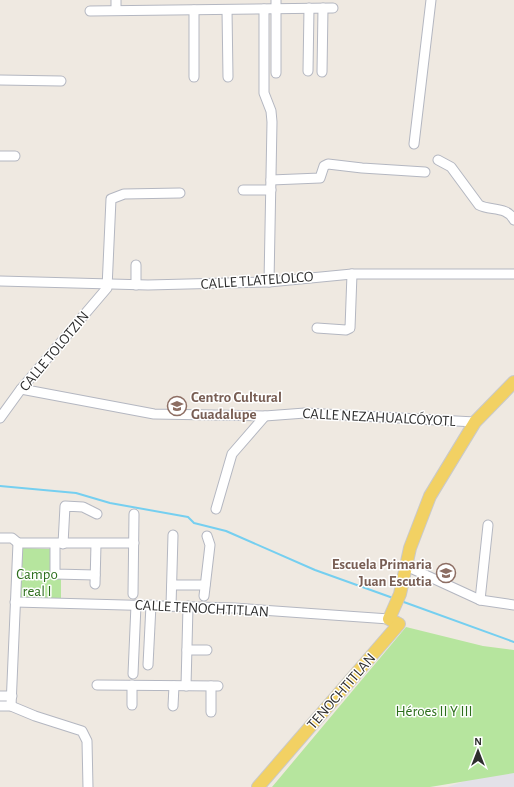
<svg xmlns="http://www.w3.org/2000/svg" width="514" height="787" font-family="'Alegreya Sans',sans-serif">
<style>
.industrial{fill:#e3e1e8}
.green{fill:#b6e59e}
.lines{fill:none;stroke-linecap:round;stroke-linejoin:round}
.stream{stroke:#75cff0;stroke-width:2}
.minor-casing{stroke:#b4b7c1;stroke-width:11}
.major-casing{stroke:#c9c9c9;stroke-width:14}
.minor{stroke:#fff;stroke-width:9}
.major{stroke:#f2d163;stroke-width:12}
.labels{text-anchor:middle;stroke-width:3;stroke-linejoin:round;paint-order:stroke}
.street-label{font-size:15px;fill:#2e2e2e;stroke:#fff}
.education-label{font-size:15px;font-weight:bold;fill:#785e54;stroke:#fff;text-anchor:start}
.park-label{font-size:15px;fill:#2c6e1b;stroke:#fff}
</style>
<rect width="100%" height="100%" fill="#efe9e1"/>
<polygon class="industrial" points="514,765 514,787 447,787"/>
<g class="green">
<polygon points="22,548 51,549 61,578 61,600 20,599"/>
<polygon points="406,627 483,646 514,650 514,773 430,787 272,787"/>
</g>
<g class="lines">
<g class="stream">
<polyline points="0,486 76,493 110,503 188,517 194,523 226,531 315,570 393,598"/>
<polyline points="401,601 514,642"/>
</g>
<defs>
<g id="minor">
<polyline points="116,0 116,10"/>
<polyline points="264,9 264,93 271,111 272,122 269,282"/>
<polyline points="194,10 194,77"/>
<polyline points="227,10 228,77"/>
<polyline points="90,11 333,8"/>
<polyline points="308,71 309,8"/>
<polyline points="322,72 323,8"/>
<polyline points="276,73 276,0"/>
<polyline points="0,80 61,81"/>
<polyline points="414,144 431,0"/>
<polyline points="0,156 15,156"/>
<path d="M438 160 451 167 479 205C490 211 507 206 514 220"/>
<polyline points="271,180 320,178 324,166 328,164 362,168 425,172"/>
<polyline points="243,190 271,190"/>
<polyline points="0,281 148,285 269,282 352,274 514,274"/>
<polyline points="136,285 136,265"/>
<polyline points="317,328 346,330 350,328 352,274"/>
<polyline points="21,389 154,414 265,416 305,413 475,422"/>
<polyline points="0,418 21,389 107,288 111,199 124,194 180,193"/>
<polyline points="216,509 232,454 265,416"/>
<polyline points="0,538 12,538 18,543"/>
<polyline points="18,543 134,543"/>
<polyline points="55,544 55,574 95,575"/>
<polyline points="63,544 65,506 83,507 97,514"/>
<polyline points="406,566 480,600 514,605"/>
<polyline points="95,584 96,544"/>
<polyline points="172,585 205,585"/>
<polyline points="133,594 134,514"/>
<polyline points="204,596 210,545 207,536"/>
<polyline points="480,600 488,525"/>
<polyline points="15,602 234,608 389,619"/>
<polyline points="171,606 173,535"/>
<polyline points="187,650 207,650"/>
<polyline points="148,665 151,605"/>
<polyline points="133,674 136,605"/>
<polyline points="97,685 218,686"/>
<polyline points="132,685 132,705"/>
<polyline points="186,686 188,606"/>
<polyline points="211,686 211,712"/>
<polyline points="0,696 12,696"/>
<polyline points="0,706 11,706 35,716 82,731 87,741 88,787"/>
<polyline points="11,706 18,543"/>
<polyline points="173,706 174,686"/>
</g>
<g id="major">
<polyline points="397,623 389,619 400,594 410,548 430,496 475,422 514,382"/>
<polyline points="258,787 399,624"/>
</g>
</defs>
<use href="#minor" class="minor-casing"/>
<use href="#major" class="major-casing"/>
<use href="#minor" class="minor"/>
<use href="#major" class="major"/>
</g>
<defs>
<symbol id="school-ring" viewBox="-11 -11 22 22"><circle r="9.5" fill="#fff" stroke="#8d6e63" stroke-width="1.5"/><path d="M0-5L7-2L0 1L-7-2ZM-4 1L0 2.5L4 1V4Q0 6-4 4Z" fill="#8d6e63"/></symbol>
</defs>
<g fill-rule="evenodd">
<use href="#school-ring" x="166" y="395" width="22" height="22"/>
<use href="#school-ring" x="435" y="562" width="22" height="22"/>
</g>
<g class="labels">
<g class="street-label">
<text transform="translate(257 280) rotate(-4)" y="5">CALLE TLATELOLCO</text>
<text transform="translate(54 351) rotate(-50)" y="5">CALLE TOLOTZIN</text>
<text transform="translate(379 417) rotate(3)" y="5">CALLE NEZAHUALCÓYOTL</text>
<text transform="translate(202 608) rotate(3)" y="5">CALLE TENOCHTITLAN</text>
<text transform="translate(341 691) rotate(-49)" y="5">TENOCHTITLAN</text>
</g>
<g class="education-label">
<text x="191" y="402">Centro Cultural<tspan x="191" dy="17">Guadalupe</tspan></text>
<text x="432" y="569" text-anchor="end">Escuela Primaria<tspan x="432" dy="17">Juan Escutia</tspan></text>
</g>
<g class="park-label">
<text x="37" y="579">Campo<tspan x="37" dy="17">real I</tspan></text>
<text x="434" y="716">Héroes II Y III</text>
</g>
</g>
<g transform="translate(478 751)" stroke="#ffffff" stroke-width="3" paint-order="stroke">
<path d="M0-3L7 15L0 10L-7 15Z" fill="#2e2e2e"/>
<text y="-6" font-size="11" font-weight="bold" text-anchor="middle" fill="#2e2e2e">N</text>
</g>
</svg>
